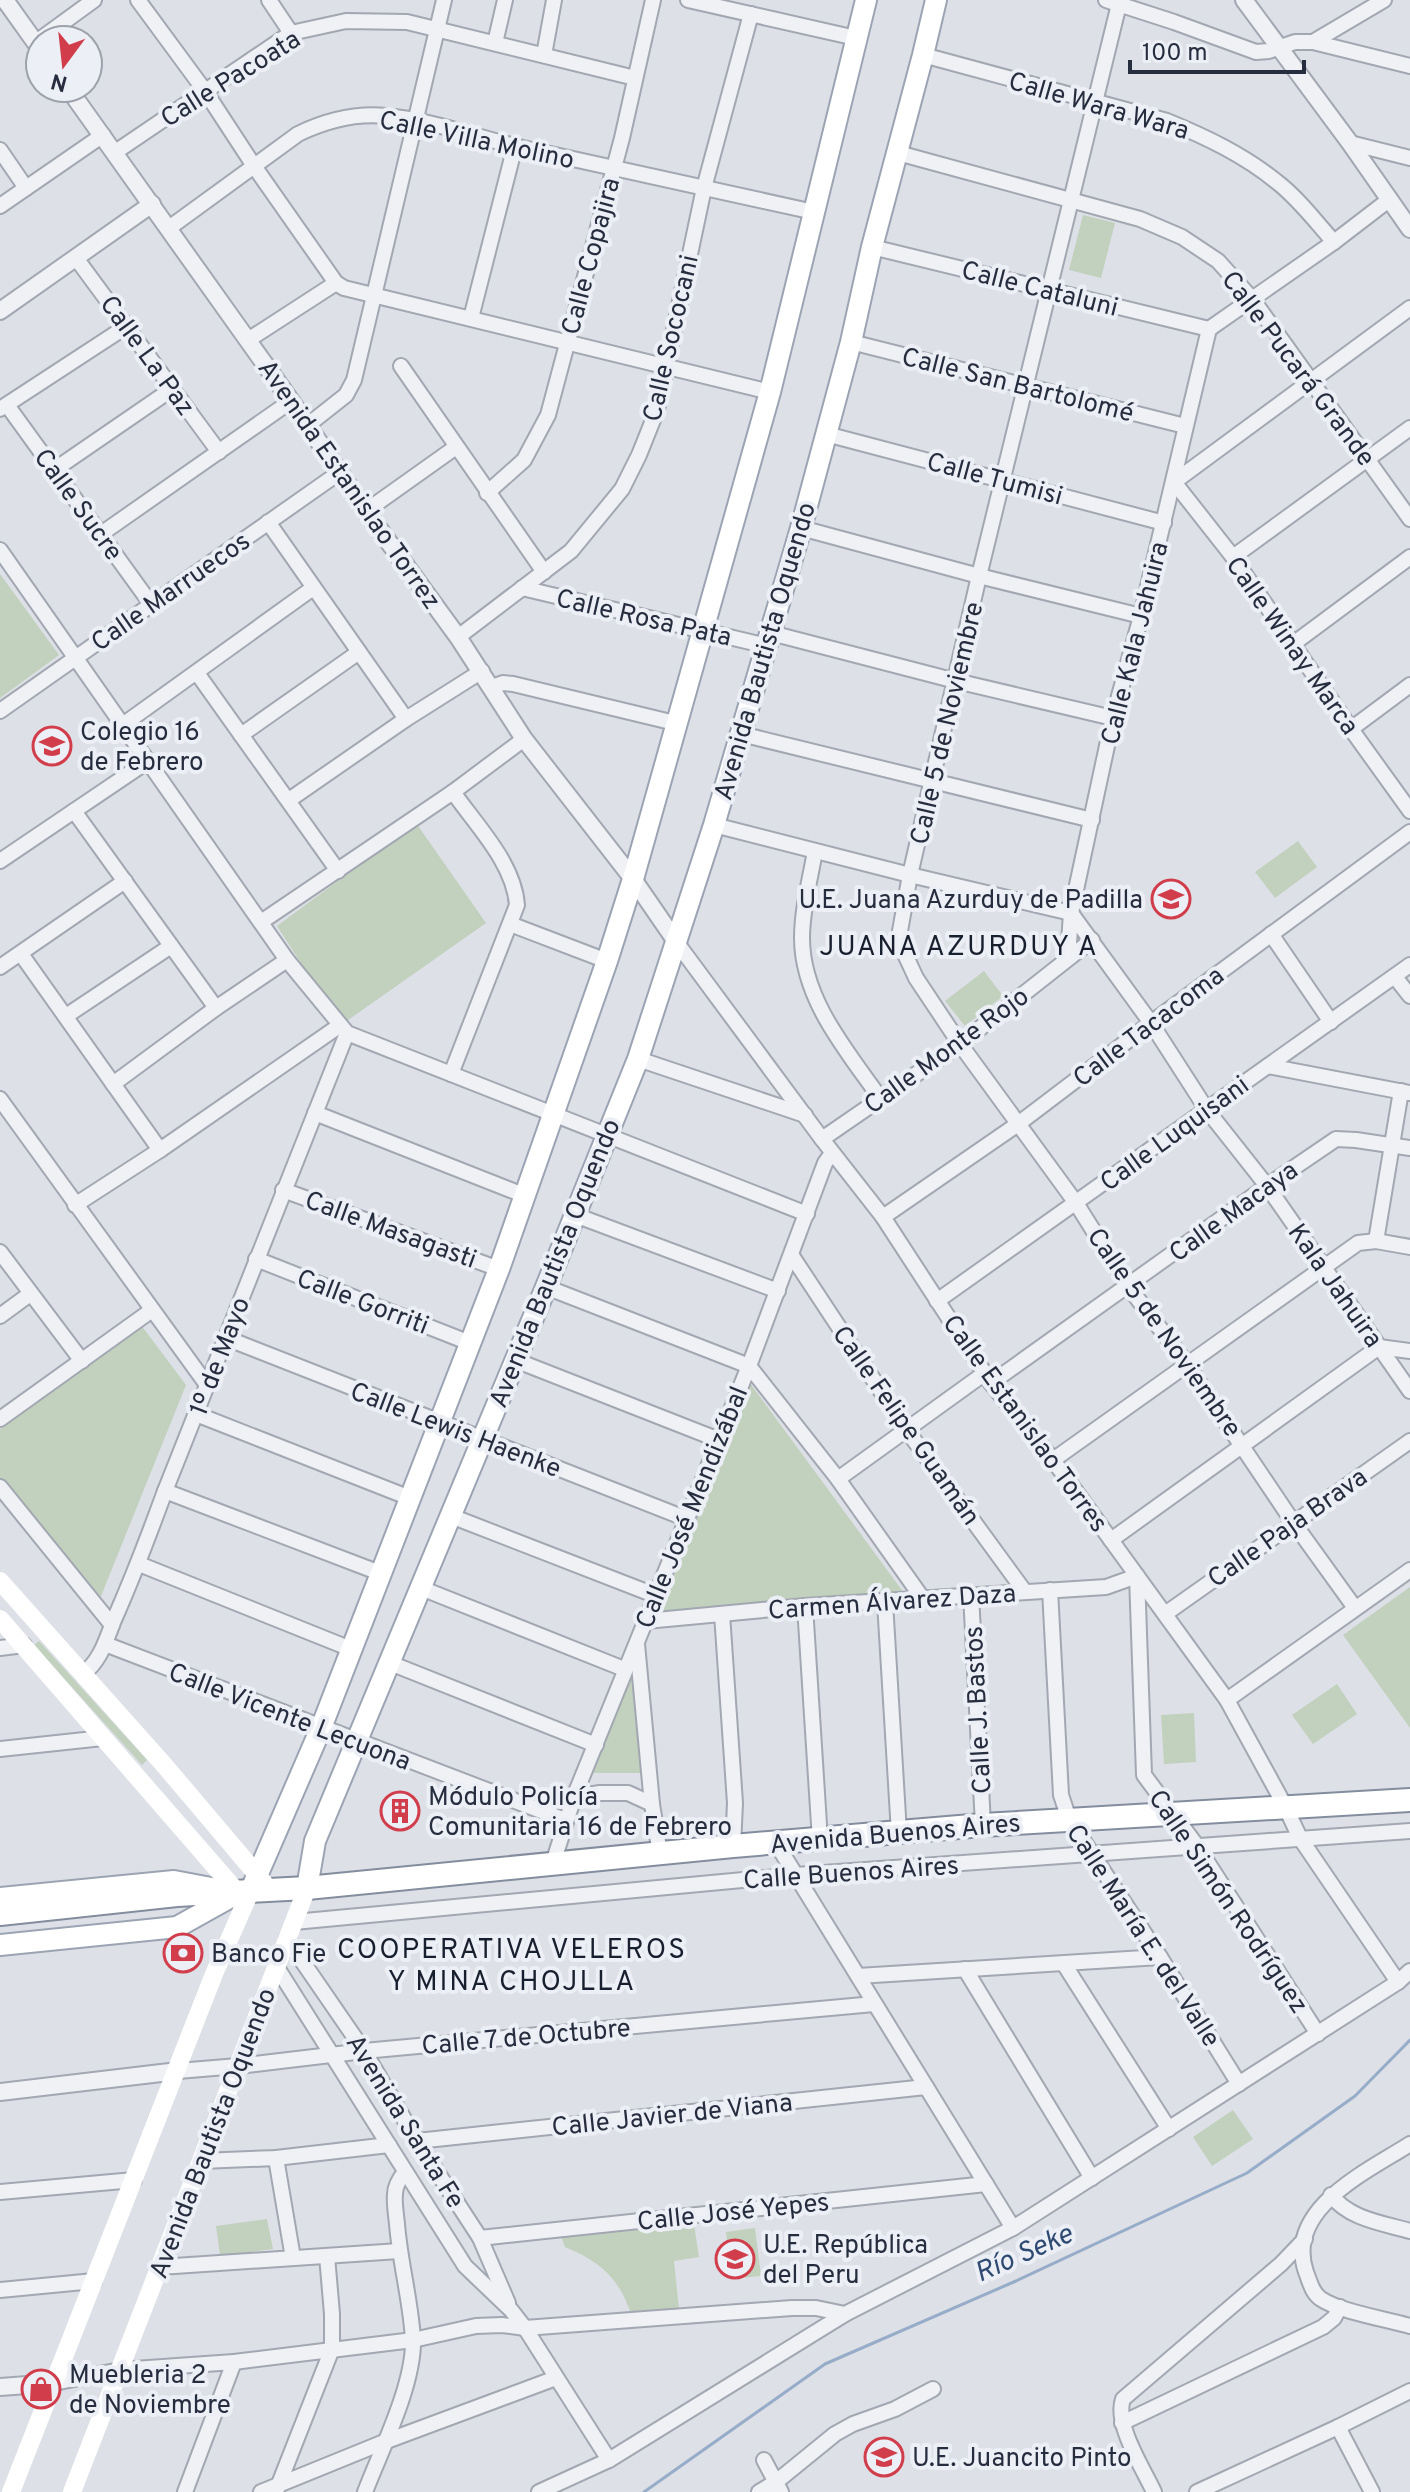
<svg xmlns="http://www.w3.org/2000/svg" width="1410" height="2492" font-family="Overpass,sans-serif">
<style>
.green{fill:#c1d1bd}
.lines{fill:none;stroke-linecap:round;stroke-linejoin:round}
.stream{stroke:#96acc8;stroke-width:3}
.minor-casing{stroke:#a2a7b1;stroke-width:18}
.tertiary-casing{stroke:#a2a7b1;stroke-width:20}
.primary-casing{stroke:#9ca4b3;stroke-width:24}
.trunk-casing{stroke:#848d9e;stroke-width:26}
.minor{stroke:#eff1f5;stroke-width:14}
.tertiary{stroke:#eff1f5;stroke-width:16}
.secondary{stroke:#fff;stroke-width:18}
.primary{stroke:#fff;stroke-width:20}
.trunk{stroke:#fff;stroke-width:22}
.labels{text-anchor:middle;stroke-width:8;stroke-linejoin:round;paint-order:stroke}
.street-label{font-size:26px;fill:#262d3e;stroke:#eceff5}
.poi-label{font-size:26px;fill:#262d3e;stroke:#eceff5;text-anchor:start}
.neighbourhood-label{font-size:28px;letter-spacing:2px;fill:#181f2e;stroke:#eceff5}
.water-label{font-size:28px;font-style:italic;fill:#2f4a72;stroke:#eceff5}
</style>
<rect width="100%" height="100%" fill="#dde0e7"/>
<g class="green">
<polygon points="1083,215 1115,223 1101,278 1069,270"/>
<polygon points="0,574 59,655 0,698"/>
<polygon points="416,823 486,923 341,1025 277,926"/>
<polygon points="1298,841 1317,867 1275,898 1255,872"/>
<polygon points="984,971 1003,996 965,1026 945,1001"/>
<polygon points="141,1325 186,1385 93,1616 0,1488 0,1429"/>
<polygon points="747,1379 904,1593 660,1613"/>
<polygon points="1410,1587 1410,1728 1343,1635"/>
<polygon points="39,1641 147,1760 142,1765 34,1645"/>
<polygon points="632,1671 645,1773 590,1773"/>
<polygon points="1337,1684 1357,1714 1313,1744 1292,1715"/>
<polygon points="1194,1713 1196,1762 1164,1764 1161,1715"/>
<polygon points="1233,2110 1253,2139 1212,2166 1193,2137"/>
<path d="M693 2218 699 2257 674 2261 679 2309 634 2313 630 2311C618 2277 599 2261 565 2247L561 2236Z"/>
<polygon points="267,2219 273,2249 220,2256 216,2226"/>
<polygon points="755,2228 761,2276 732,2279 726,2232"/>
</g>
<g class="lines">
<polyline class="stream" points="644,2492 825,2364 1016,2281 1247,2173 1355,2096 1410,2040"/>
<defs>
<g id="minor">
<polyline points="138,0 205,91 254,166 336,283 344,288 770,392"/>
<polyline points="269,0 291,33"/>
<polyline points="688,0 856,38"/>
<polyline points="1106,0 1174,22 1256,52 1269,51 1295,42 1313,42 1410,66"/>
<polyline points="1120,0 979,576 910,875 900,931 904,952 916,978 960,1044 1076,1203 1128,1286 1186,1363 1293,1522 1355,1608"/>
<polyline points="1313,42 1384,0"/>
<polyline points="35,43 94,0"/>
<polyline points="495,43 505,0"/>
<polyline points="544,55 554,0"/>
<path d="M923 55 1167 121C1206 137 1244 155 1277 182 1298 198 1316 222 1334 242"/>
<polyline points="1350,143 1410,158"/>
<polyline points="0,150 26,188"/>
<polyline points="114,153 291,33 346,21 407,22 635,78"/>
<polyline points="898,153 1140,219 1182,237 1218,261 1253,300 1410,519"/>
<polyline points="0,206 103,135"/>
<path d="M169 228 298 134C325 121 356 113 386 116 432 120 478 138 523 148 620 170 717 191 814 212"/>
<polyline points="872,247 1209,329"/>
<polyline points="76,258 219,452"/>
<polyline points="1410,308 1174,482 1233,557 1351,729 1410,811"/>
<polyline points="471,318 515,146"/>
<polyline points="1209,329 1334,242 1390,199"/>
<polyline points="248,340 336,283"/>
<polyline points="851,342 1185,426"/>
<polyline points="401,366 544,572"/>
<polyline points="7,405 151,604"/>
<polyline points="0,409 127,326"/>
<polyline points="308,425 346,395 354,380 444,0"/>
<polyline points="826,434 1164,523"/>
<polyline points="54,470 172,389"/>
<polyline points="487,493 524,460 548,415 622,138 653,0"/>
<polyline points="366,511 456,447"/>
<polyline points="268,522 406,719"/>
<polyline points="801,528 979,576 1141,616"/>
<polyline points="101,534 291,401"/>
<polyline points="0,550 287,960 347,1033 807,1214"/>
<polyline points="1233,557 1410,428"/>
<polyline points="522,588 767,646"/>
<polyline points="771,633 956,681 1113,718"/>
<polyline points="458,637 571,551 622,489 639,455 657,410 704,188 751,14"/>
<polyline points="1293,644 1410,557"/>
<polyline points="197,673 338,871"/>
<polyline points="492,687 503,683 513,684 675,723"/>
<polyline points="0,711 340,472"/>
<polyline points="124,724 313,588"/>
<polyline points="1351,729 1410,685"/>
<polyline points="741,734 1092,820"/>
<polyline points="241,735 359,652"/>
<polyline points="289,800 406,719 482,671"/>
<polyline points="74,811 216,1008"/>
<polyline points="714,825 910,875 1071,913 1151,1023 1207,1110 1267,1186 1410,1391"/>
<path d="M815 851C810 880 802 909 802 938 802 999 847 1051 880 1098"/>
<polyline points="0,861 148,761"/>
<polyline points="261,922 453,792 524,739"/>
<polyline points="510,924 607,961"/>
<polyline points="1271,934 1331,1022"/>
<polyline points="677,943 822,1139 883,1217 991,1383 1053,1460 1227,1700 1285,1806 1300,1838 1398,1982"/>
<polyline points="21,954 160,1150"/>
<polyline points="1068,958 1071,913 1113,718 1141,616 1209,329"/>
<polyline points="0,967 125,881"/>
<polyline points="1395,977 1410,996"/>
<polyline points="66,1016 171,946"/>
<polyline points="638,1059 805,1115"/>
<polyline points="1268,1066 1409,1093"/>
<path d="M451 1074 517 905C514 863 476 825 453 792"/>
<polyline points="113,1084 216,1008 287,960"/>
<polyline points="0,1099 207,1385"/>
<polyline points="315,1113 526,1196"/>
<polyline points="822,1139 960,1044 1092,940"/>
<polyline points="283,1190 499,1269"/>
<polyline points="75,1205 160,1150 339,1026"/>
<polyline points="575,1215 778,1291"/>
<polyline points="883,1217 1018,1124 1151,1023 1410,832"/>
<polyline points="1376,1241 1401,1091"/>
<polyline points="0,1252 82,1361"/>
<polyline points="792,1256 906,1429 1025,1592"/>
<polyline points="256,1259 470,1343"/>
<polyline points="546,1287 749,1366 838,1479 923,1599"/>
<polyline points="937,1301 1410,965"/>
<polyline points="0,1316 30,1294"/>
<polyline points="226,1338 687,1519"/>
<polyline points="515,1360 719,1440"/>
<polyline points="991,1383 1267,1186 1336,1139 1356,1140 1410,1148"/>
<polyline points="196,1414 410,1498"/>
<polyline points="0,1419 152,1310"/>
<polyline points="1053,1460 1358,1243 1376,1241 1410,1247"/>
<polyline points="838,1479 985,1373"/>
<polyline points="0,1487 112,1625"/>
<polyline points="165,1491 380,1573"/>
<polyline points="451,1516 657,1596"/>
<polyline points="1111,1540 1379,1347 1410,1351"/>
<polyline points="139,1564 351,1649"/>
<polyline points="421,1588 624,1669"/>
<polyline points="1050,1590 1061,1795 1069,1819 1160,1957 1239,2084"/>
<polyline points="971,1594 983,1825"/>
<polyline points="885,1602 899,1833"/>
<polyline points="805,1606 820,1840"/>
<polyline points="722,1614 735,1803 733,1846"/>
<polyline points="1165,1614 1410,1441"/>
<polyline points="646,1621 805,1606 1106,1587 1137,1576 1144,1775 1197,1846 1318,2034"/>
<polyline points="105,1644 565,1820"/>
<polyline points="637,1644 652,1804 660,1854"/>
<polyline points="0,1648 24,1645"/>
<polyline points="390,1663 596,1745"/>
<path d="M83 1674C101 1660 106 1640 114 1620 133 1577 149 1535 165 1491L347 1033"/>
<polyline points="1227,1700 1410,1570"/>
<polyline points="0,1749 103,1738"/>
<polyline points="574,1797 600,1793 628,1793 652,1804"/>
<polyline points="776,1843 1013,2228"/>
<polyline points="553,1863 574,1797 749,1366 825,1163 832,1153"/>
<polyline points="294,1922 796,1875 1410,1831"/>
<polyline points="287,1939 364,2051 417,2141 480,2238 508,2303"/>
<polyline points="1064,1964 1169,2129"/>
<polyline points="276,1966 465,2266 511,2310 525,2328 609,2460"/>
<polyline points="965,1969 1092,2178"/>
<polyline points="858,1976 1160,1957"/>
<polyline points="178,2071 238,2066 364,2051 874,2004"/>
<polyline points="417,2141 926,2087"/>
<path d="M1410 2144C1368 2171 1284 2209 1306 2272 1310 2282 1312 2293 1321 2299 1341 2312 1386 2319 1410 2326"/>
<polyline points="276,2158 293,2258"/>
<polyline points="201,2161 276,2158 389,2145"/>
<polyline points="0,2192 134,2180"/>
<path d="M1331 2195C1349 2219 1382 2223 1410 2231"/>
<polyline points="480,2238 986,2184"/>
<polyline points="160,2267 399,2251"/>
<polyline points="0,2290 94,2281"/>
<polyline points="54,2383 120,2370 234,2362 413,2340 476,2326 502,2325 525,2328 792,2308 816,2308 845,2314 1013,2228 1398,1982 1410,1971"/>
<polyline points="1122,2423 1323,2327 1334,2318 1340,2307"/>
<polyline points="1338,2427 1372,2492"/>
<polyline points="764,2460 781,2492"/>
<polyline points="277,2489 332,2349 332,2314 327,2256"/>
<polyline points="185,2492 234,2362"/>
<polyline points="261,2492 384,2442 556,2378"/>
<path d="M365 2492C381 2450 414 2385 413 2340 411 2302 400 2263 397 2224 396 2214 394 2203 395 2194 395 2185 400 2178 405 2172"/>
<polyline points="539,2492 609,2460 845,2314"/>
<polyline points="759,2492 776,2482 835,2434 853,2424 895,2409 933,2389"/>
<path d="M1154 2492C1143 2468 1114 2424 1123 2399L1281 2264 1305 2239"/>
<polyline points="1197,2492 1338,2427 1410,2391"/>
</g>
<g id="tertiary">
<polyline points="5,0 40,49"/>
<polyline points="1244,0 1350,143 1410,229"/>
<polyline points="68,88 291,401 366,511 458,637 524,739 633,879 677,943"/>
<polyline points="0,311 152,204"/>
<polyline points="0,2092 178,2071"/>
<polyline points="0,2387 54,2383"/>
</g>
<g id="primary">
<polyline points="307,1888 315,1841 546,1287 638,1059 714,825 801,528 851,342 872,247 923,55 936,0"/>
<polyline points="250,1892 321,1728 499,1269 607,961 633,879 770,392 866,0"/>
<polyline points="0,1898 174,1881 211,1888"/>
<polyline points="0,1945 177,1927 238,1893"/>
</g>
<polyline id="trunk" points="0,1914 177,1895 307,1888 733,1846 983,1825 1410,1800"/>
</defs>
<use href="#minor" class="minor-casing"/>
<use href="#tertiary" class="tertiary-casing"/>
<use href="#primary" class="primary-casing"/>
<use href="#trunk" class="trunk-casing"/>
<use href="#minor" class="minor"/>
<use href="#tertiary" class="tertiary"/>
<g class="secondary">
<polyline points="0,1581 165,1766 264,1883"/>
<polyline points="0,1619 238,1893"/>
<polyline points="11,2492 214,1974 250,1892"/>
<polyline points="72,2492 307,1888"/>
</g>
<use href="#primary" class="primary"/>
<use href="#trunk" class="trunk"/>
</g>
<defs>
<symbol id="school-ring" viewBox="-11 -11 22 22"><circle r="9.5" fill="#eceff5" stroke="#d13d4b" stroke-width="1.5"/><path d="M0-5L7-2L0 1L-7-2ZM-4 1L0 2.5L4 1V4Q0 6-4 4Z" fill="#d13d4b"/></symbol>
<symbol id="building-ring" viewBox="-11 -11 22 22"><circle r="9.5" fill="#eceff5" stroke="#d13d4b" stroke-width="1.5"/><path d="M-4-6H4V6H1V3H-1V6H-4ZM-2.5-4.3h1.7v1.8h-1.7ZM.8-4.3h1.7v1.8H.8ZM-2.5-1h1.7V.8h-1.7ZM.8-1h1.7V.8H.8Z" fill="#d13d4b"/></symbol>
<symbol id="bank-ring" viewBox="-11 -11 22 22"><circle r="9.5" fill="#eceff5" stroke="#d13d4b" stroke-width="1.5"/><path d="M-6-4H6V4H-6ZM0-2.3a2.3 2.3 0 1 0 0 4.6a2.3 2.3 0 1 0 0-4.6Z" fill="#d13d4b"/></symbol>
<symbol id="shop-ring" viewBox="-11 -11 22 22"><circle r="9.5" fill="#eceff5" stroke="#d13d4b" stroke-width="1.5"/><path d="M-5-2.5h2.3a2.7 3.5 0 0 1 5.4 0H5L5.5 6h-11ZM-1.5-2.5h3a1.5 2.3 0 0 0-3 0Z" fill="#d13d4b"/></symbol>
</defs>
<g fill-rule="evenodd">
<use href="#school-ring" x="30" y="724" width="44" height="44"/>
<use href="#school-ring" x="1149" y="877" width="44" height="44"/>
<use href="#building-ring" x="378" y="1789" width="44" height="44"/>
<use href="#bank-ring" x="161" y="1931" width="44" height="44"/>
<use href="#school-ring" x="713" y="2237" width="44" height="44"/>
<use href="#shop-ring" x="19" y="2367" width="44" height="44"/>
<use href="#school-ring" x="862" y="2435" width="44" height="44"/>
</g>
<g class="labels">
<g class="street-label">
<text transform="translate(230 78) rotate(-32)" y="9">Calle Pacoata</text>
<text transform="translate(1099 105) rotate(16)" y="9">Calle Wara Wara</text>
<text transform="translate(477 139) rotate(12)" y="9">Calle Villa Molino</text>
<text transform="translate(590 256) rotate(-75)" y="9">Calle Copajira</text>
<text transform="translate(1040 288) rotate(14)" y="9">Calle Cataluni</text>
<text transform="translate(670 338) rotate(-77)" y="9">Calle Sococani</text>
<text transform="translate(148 355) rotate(54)" y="9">Calle La Paz</text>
<text transform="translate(1299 368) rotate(53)" y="9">Calle Pucará Grande</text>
<text transform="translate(1018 384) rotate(14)" y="9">Calle San Bartolomé</text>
<text transform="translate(995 478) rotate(15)" y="9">Calle Tumisi</text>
<text transform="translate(350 484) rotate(55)" y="9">Avenida Estanislao Torrez</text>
<text transform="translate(79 504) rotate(54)" y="9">Calle Sucre</text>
<text transform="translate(170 591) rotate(-35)" y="9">Calle Marruecos</text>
<text transform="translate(644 617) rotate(13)" y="9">Calle Rosa Pata</text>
<text transform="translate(1134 643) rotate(-76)" y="9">Calle Kala Jahuira</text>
<text transform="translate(1293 645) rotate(55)" y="9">Calle Winay Marca</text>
<text transform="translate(764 651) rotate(-74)" y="9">Avenida Bautista Oquendo</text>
<text transform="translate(946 723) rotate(-77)" y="9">Calle 5 de Noviembre</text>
<text transform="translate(1148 1026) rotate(-37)" y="9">Calle Tacacoma</text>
<text transform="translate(946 1050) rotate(-36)" y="9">Calle Monte Rojo</text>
<text transform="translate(1174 1133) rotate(-36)" y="9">Calle Luquisani</text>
<text transform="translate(1233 1211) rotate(-36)" y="9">Calle Macaya</text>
<text transform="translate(391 1229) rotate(20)" y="9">Calle Masagasti</text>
<text transform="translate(554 1263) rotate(-68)" y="9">Avenida Bautista Oquendo</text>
<text transform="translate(1336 1285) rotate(55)" y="9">Kala Jahuira</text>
<text transform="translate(363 1301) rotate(21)" y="9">Calle Gorriti</text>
<text transform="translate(1165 1332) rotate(55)" y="9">Calle 5 de Noviembre</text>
<text transform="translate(219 1356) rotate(-69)" y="9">1º de Mayo</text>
<text transform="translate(1026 1423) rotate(54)" y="9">Calle Estanislao Torres</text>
<text transform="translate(907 1425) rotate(55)" y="9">Calle Felipe Guamán</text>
<text transform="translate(456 1429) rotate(21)" y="9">Calle Lewis Haenke</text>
<text transform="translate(691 1507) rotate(-68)" y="9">Calle José Mendizábal</text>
<text transform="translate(1287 1527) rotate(-35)" y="9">Calle Paja Brava</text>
<text transform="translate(892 1601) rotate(-4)" y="9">Carmen Álvarez Daza</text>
<text transform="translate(977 1710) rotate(-93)" y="9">Calle J. Bastos</text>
<text transform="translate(290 1716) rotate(21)" y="9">Calle Vicente Lecuona</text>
<text transform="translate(895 1833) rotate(-5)" y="9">Avenida Buenos Aires</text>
<text transform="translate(851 1872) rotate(-4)" y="9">Calle Buenos Aires</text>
<text transform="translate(1229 1901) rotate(56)" y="9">Calle Simón Rodríguez</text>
<text transform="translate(1144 1935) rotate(57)" y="9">Calle María E. del Valle</text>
<text transform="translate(526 2036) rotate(-5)" y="9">Calle 7 de Octubre</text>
<text transform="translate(672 2114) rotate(-6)" y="9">Calle Javier de Viana</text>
<text transform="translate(406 2121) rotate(58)" y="9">Avenida Santa Fe</text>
<text transform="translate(212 2133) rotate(-69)" y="9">Avenida Bautista Oquendo</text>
<text transform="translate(733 2211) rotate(-6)" y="9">Calle José Yepes</text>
</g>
<g class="poi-label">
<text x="80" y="740">Colegio 16<tspan x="80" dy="30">de Febrero</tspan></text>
<text x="1143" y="908" text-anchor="end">U.E. Juana Azurduy de Padilla</text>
<text x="428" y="1805">Módulo Policía<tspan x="428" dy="30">Comunitaria 16 de Febrero</tspan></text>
<text x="211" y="1962">Banco Fie</text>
<text x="763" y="2253">U.E. República<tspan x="763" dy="30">del Peru</tspan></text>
<text x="69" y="2383">Muebleria 2<tspan x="69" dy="30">de Noviembre</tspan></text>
<text x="912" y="2466">U.E. Juancito Pinto</text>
</g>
<g class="neighbourhood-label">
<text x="959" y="955">JUANA AZURDUY A</text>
<text x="512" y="1958">COOPERATIVA VELEROS<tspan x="512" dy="32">Y MINA CHOJLLA</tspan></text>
</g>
<g class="water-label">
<text transform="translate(1023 2252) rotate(-24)" y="10">Río Seke</text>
</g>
</g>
<g transform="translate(64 64) rotate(195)"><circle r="38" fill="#eceff5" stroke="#9da1ac" stroke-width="2"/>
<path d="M0-6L14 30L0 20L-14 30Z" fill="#d13d4b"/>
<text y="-12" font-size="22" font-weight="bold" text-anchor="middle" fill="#262d3e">N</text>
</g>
<path d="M1130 60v12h174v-12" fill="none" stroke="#262d3e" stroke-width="4"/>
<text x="1142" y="60" font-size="24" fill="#262d3e" stroke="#eceff5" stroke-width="6" paint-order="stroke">100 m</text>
</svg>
